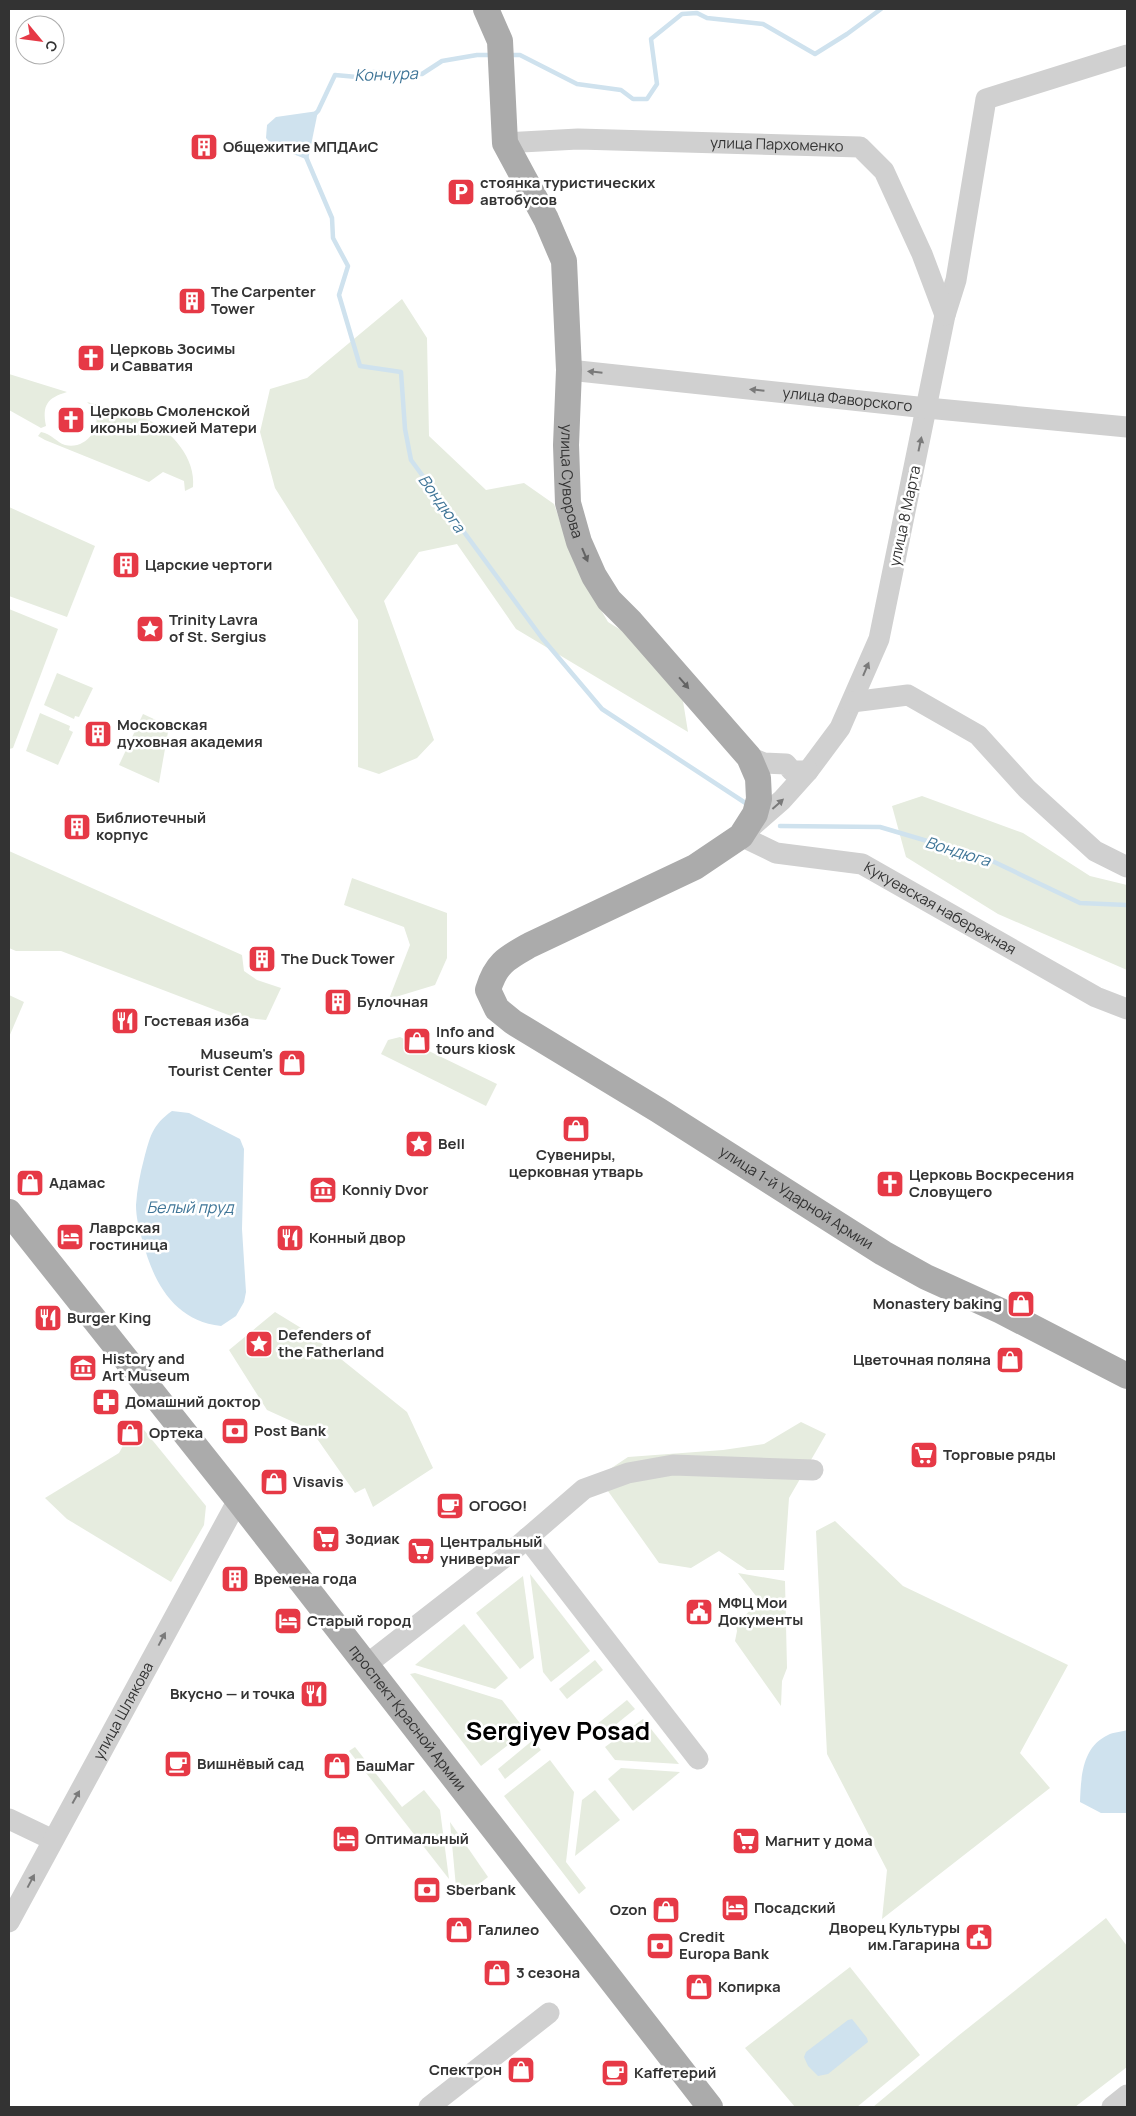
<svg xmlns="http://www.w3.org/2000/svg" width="1136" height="2116" font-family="Manrope,sans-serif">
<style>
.green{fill:#e6ecdf}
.water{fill:#cfe2ee}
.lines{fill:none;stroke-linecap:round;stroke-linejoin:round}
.stream{stroke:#cfe2ee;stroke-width:4.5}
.minor{stroke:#d0d0d0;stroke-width:21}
.major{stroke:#ababab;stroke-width:26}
.oneway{fill:#7a7a7a}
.oneway2{fill:#636363}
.labels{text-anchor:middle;stroke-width:5;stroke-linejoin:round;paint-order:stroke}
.street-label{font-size:15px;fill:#333;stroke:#fff}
.poi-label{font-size:15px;font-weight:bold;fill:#333;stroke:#fff;text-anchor:start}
.water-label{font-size:16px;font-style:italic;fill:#3f7597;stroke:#fff}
.town-label{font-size:25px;font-weight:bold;fill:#000;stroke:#fff}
</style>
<rect width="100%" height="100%" fill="#fff"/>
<g class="green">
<polygon points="402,299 427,338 429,436 486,490 524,483 554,504 576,567 608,622 629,635 683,701 688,732 516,629 457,544 419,552 384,601 434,740 417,758 379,774 358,767 358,620 275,488 260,432 270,389 307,378"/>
<path d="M9 374 67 392C47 398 42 405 46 426L41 428 9 410Z"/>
<path d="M87 402C106 407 127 412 146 419 172 430 196 459 193 487L185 491 184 481 163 472 149 482 45 440 38 436 41 432C52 434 56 442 65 445 85 450 102 429 95 411 93 407 89 404 87 402Z"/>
<polygon points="9,507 95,546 67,617 9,596"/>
<polygon points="9,609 58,629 13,748 9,749"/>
<polygon points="57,673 93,688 79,717 75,716 74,719 44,705"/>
<polygon points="40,713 70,726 69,730 73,732 58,765 26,751"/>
<polygon points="143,714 169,726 159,783 119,765"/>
<polygon points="922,796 1023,833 1090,876 1127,885 1127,970 998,914 906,857 892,806"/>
<polygon points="9,851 242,955 244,971 257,980 281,988 266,1020 231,1016 61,951 16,951 9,948"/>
<polygon points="352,878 447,913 447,958 435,985 389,999 410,945 404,927 344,905"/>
<polygon points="9,995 24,1002 9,1037"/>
<polygon points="400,1037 497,1084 486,1106 381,1054 388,1040"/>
<polygon points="275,1312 306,1331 407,1412 433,1468 373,1507 365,1488 355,1493 311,1430 267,1410 229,1350"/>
<polygon points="801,1422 826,1434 789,1498 784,1570 747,1570 719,1551 691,1568 659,1563 598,1477 628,1457 723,1450 764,1444"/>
<polygon points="140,1425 206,1506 204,1525 171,1582 67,1519 45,1498 119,1453 123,1446"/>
<polygon points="835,1521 903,1586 1068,1665 1020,1753 1050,1788 882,1919 887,1870 827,1754 816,1531"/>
<polygon points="738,1573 785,1581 787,1668 782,1681 781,1706 735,1641 737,1631 736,1624 760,1601"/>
<polygon points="530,1574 590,1651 551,1682 543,1672"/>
<polygon points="523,1576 534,1658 520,1669 476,1613"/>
<polygon points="464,1624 508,1678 495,1689 415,1665"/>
<polygon points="595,1660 603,1670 567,1699 559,1689"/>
<polygon points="415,1673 502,1700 526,1731 481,1766 410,1674"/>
<polygon points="627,1700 635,1709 599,1738 591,1729"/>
<polygon points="643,1719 679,1764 615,1760 605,1747"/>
<polygon points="533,1740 541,1750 505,1779 498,1769"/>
<polygon points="355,1747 402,1807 424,1790 440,1810 449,1879 349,1751"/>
<polygon points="550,1760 574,1792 566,1862 586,1888 579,1894 504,1796"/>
<polygon points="621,1768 680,1772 633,1811 608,1779"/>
<polygon points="595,1790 620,1820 575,1856 582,1800"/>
<polygon points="450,1822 488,1877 464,1896 456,1887"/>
<polygon points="1106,1918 1127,1946 1127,2067 1075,2107 873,2107 958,2036"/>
<polygon points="850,1967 920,2055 857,2107 795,2107 745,2048"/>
</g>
<g class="water">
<polygon points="318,111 308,160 273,146 266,138 267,125 276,117"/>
<path d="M172 1111 189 1113 240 1139 244 1149 242 1229 246 1292 244 1302 236 1316 221 1326C175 1321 154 1284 143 1242 139 1230 136 1217 136 1205 137 1189 140 1174 144 1159 150 1137 152 1125 172 1111Z"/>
<path d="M1127 1730V1813H1101L1080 1802C1081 1777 1082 1747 1108 1735 1113 1732 1121 1732 1127 1730Z"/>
<polygon points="852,2019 867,2038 868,2042 828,2074 818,2076 808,2066 804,2057 806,2052 848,2020"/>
</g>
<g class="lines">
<g class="stream">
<polyline points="509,55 520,55 577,84 621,90 633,99 647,99 657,84 651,39 682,14 697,13 707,18 763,24 815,54 847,34 881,9"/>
<polyline points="315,114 318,111 335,75 368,78 373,72 422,74 442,61 477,55 491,55"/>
<polyline points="306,157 332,218 333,238 348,266 339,295 360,366 401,372 405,429 411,460 542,638 602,709 747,804"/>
<polyline points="780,826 880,827 988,859 1080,903 1127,905"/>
</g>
<g class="minor">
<path id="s1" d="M1127 55 986 99 956 280 945 315 879 639 840 728 808 771 782 800 741 836 776 853 862 864 1096 997 1127 1009"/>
<path id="s2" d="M505 143 578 139 860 147 884 171 922 254 945 315"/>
<path id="s3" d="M569 370 927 408 1127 427"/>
<polyline points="852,702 908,695 978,735 1027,789 1095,851 1127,867"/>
<polyline points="749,757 764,763 786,764 792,771 808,771"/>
<polyline points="527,1538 698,1759"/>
<polyline points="366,1665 510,1553 584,1489 628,1473 673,1465 813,1470"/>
<polyline points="9,1819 53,1840"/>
<path id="s4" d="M9 1922 238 1500"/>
<polyline points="429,2107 549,2013"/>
<polyline points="1112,2107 1127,2095"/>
</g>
<g class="major">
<path id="s5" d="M486 9 500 41 505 143 546 219 564 261 569 370 566 445 568 503 579 542 594 576 609 600 631 622 749 757 758 778 759 799 755 814 741 836 695 867 530 945C507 958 496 963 488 990L497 1009 513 1022 658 1110 883 1253 926 1277 1001 1311 1127 1376"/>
<path id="s6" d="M9 1212 238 1500 710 2107"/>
</g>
</g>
<defs><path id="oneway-solid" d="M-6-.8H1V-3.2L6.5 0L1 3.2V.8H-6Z" transform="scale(1.25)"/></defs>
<g class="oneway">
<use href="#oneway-solid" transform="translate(595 372) rotate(-174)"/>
<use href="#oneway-solid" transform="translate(757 390) rotate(-174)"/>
<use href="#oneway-solid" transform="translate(920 444) rotate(-78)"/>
<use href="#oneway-solid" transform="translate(866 669) rotate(-67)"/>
<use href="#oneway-solid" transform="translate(778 804) rotate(-42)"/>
<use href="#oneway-solid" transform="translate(162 1639) rotate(-62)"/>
<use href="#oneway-solid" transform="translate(76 1797) rotate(-61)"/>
<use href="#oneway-solid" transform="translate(31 1881) rotate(-62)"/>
</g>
<g class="oneway2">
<use href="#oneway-solid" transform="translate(585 555) rotate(67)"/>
<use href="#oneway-solid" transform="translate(684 683) rotate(49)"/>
</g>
<defs>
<symbol id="building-square" viewBox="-11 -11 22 22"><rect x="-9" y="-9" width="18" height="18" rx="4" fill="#e63946" stroke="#fff"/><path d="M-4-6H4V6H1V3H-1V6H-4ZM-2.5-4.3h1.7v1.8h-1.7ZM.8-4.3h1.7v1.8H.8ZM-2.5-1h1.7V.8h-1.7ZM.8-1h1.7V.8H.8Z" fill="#fff"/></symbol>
<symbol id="parking-square" viewBox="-11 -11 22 22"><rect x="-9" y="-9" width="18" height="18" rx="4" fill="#e63946" stroke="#fff"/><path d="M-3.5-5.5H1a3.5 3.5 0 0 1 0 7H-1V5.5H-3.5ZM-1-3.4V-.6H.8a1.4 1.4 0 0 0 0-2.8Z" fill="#fff"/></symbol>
<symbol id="church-square" viewBox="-11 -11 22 22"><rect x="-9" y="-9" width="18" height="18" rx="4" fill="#e63946" stroke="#fff"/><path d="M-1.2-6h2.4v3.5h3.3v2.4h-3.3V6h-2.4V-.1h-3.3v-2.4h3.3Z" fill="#fff"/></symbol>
<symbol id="sight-square" viewBox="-11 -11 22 22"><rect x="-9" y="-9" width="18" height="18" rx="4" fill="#e63946" stroke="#fff"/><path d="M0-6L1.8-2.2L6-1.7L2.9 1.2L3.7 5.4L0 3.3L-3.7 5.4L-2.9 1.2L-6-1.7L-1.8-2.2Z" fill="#fff"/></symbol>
<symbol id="restaurant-square" viewBox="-11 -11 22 22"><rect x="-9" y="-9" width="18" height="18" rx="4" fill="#e63946" stroke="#fff"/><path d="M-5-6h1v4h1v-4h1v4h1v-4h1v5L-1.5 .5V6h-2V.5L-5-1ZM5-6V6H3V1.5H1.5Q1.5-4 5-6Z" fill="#fff"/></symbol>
<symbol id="shop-square" viewBox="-11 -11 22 22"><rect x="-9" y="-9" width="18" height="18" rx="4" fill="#e63946" stroke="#fff"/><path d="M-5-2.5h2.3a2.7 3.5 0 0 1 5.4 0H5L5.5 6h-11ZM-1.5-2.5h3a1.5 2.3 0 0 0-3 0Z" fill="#fff"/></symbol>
<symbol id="museum-square" viewBox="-11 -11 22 22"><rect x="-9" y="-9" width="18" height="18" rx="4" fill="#e63946" stroke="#fff"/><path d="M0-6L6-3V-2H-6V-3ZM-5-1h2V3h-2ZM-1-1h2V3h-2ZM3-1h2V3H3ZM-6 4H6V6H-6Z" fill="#fff"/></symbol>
<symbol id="hotel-square" viewBox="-11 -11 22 22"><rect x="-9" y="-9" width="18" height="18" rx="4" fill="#e63946" stroke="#fff"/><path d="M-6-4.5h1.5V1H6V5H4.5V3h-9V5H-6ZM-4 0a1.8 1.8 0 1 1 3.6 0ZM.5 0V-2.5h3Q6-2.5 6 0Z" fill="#fff"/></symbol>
<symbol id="pharmacy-square" viewBox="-11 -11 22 22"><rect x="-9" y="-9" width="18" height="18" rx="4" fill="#e63946" stroke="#fff"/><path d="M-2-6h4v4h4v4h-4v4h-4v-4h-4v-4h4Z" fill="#fff"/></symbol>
<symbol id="bank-square" viewBox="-11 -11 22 22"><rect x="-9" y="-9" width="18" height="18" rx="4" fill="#e63946" stroke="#fff"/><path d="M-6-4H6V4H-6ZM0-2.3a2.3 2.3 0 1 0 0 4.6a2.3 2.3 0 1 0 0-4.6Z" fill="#fff"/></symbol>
<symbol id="supermarket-square" viewBox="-11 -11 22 22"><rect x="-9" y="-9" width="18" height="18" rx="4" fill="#e63946" stroke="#fff"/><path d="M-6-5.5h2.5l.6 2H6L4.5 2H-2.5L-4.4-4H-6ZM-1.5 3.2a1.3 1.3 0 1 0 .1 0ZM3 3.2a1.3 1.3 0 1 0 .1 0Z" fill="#fff"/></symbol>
<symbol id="cafe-square" viewBox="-11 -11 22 22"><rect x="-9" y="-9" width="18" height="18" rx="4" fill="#e63946" stroke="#fff"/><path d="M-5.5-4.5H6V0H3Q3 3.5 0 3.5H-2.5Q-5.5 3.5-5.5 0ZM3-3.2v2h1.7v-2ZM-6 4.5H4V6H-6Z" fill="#fff"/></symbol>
<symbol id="civic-square" viewBox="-11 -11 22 22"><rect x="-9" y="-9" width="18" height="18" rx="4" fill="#e63946" stroke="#fff"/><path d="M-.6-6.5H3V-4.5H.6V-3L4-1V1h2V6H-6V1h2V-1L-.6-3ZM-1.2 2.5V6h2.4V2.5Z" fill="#fff"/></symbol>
</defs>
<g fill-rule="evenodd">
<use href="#building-square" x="188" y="131" width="32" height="32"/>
<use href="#parking-square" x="445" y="176" width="32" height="32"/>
<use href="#building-square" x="176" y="285" width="32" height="32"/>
<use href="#church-square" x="75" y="342" width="32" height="32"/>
<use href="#church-square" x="55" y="404" width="32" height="32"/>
<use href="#building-square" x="110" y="549" width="32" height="32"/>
<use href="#sight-square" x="134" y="613" width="32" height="32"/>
<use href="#building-square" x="82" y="718" width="32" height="32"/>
<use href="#building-square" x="61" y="811" width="32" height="32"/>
<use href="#building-square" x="246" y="943" width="32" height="32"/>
<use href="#building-square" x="322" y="986" width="32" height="32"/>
<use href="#restaurant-square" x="109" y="1005" width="32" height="32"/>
<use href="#shop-square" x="401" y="1025" width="32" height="32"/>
<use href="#shop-square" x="276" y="1047" width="32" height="32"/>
<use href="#shop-square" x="560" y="1113" width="32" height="32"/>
<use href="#sight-square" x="403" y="1128" width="32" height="32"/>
<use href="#shop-square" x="14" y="1167" width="32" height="32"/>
<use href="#church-square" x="874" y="1168" width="32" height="32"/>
<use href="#museum-square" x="307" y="1174" width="32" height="32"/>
<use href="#hotel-square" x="54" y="1221" width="32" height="32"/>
<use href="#restaurant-square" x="274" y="1222" width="32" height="32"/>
<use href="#shop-square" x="1005" y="1288" width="32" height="32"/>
<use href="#restaurant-square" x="32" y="1302" width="32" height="32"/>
<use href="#sight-square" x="243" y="1328" width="32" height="32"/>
<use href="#shop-square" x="994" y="1344" width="32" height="32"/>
<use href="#museum-square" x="67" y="1352" width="32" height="32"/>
<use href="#pharmacy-square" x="90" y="1386" width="32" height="32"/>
<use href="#bank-square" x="219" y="1415" width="32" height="32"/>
<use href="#shop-square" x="114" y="1417" width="32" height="32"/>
<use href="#supermarket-square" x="908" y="1439" width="32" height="32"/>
<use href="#shop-square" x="258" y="1466" width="32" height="32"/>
<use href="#cafe-square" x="434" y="1490" width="32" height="32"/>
<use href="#supermarket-square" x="310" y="1523" width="32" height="32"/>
<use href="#supermarket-square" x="405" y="1535" width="32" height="32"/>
<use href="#building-square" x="219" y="1563" width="32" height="32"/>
<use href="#civic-square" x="683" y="1596" width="32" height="32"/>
<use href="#hotel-square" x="272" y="1605" width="32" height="32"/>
<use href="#restaurant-square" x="298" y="1678" width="32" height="32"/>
<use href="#cafe-square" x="162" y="1748" width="32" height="32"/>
<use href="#shop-square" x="321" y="1750" width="32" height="32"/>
<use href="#hotel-square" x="330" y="1823" width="32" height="32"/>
<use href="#supermarket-square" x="730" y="1825" width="32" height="32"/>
<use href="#bank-square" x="411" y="1874" width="32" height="32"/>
<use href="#hotel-square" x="719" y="1892" width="32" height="32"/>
<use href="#shop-square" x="650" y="1894" width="32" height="32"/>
<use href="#shop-square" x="443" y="1914" width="32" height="32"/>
<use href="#civic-square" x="963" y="1921" width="32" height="32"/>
<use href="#bank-square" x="644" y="1930" width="32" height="32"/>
<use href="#shop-square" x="481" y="1957" width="32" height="32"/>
<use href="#shop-square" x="683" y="1971" width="32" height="32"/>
<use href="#shop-square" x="505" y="2054" width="32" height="32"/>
<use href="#cafe-square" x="599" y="2057" width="32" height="32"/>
</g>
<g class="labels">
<g class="street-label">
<text dy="5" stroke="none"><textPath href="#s2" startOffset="272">улица Пархоменко</textPath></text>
<text dy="5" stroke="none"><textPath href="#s3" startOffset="280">улица Фаворского</textPath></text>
<text dy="5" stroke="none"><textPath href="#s5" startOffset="490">улица Суворова</textPath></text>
<text transform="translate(905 516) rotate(-78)" y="5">улица 8 Марта</text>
<text dy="5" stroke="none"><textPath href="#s1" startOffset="1158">Кукуевская набережная</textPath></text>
<text dy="5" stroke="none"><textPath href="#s5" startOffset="1590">улица 1-й Ударной Армии</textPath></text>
<text dy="5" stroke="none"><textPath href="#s4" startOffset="240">улица Шлякова</textPath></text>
<text dy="5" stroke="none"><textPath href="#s6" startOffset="644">проспект Красной Армии</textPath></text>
</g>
<g class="poi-label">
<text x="223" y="152">Общежитие МПДАиС</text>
<text x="480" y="188">стоянка туристических<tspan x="480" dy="17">автобусов</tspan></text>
<text x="211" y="297">The Carpenter<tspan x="211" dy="17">Tower</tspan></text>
<text x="110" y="354">Церковь Зосимы<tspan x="110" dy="17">и Савватия</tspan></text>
<text x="90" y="416">Церковь Смоленской<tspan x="90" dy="17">иконы Божией Матери</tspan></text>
<text x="145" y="570">Царские чертоги</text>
<text x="169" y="625">Trinity Lavra<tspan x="169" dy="17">of St. Sergius</tspan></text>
<text x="117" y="730">Московская<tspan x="117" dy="17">духовная академия</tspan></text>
<text x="96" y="823">Библиотечный<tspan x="96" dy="17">корпус</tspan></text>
<text x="281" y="964">The Duck Tower</text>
<text x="357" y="1007">Булочная</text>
<text x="144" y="1026">Гостевая изба</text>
<text x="436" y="1037">Info and<tspan x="436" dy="17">tours kiosk</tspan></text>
<text x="273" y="1059" text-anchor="end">Museum's<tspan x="273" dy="17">Tourist Center</tspan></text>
<text x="438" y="1149">Bell</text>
<text x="576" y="1160" text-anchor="middle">Сувениры,<tspan x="576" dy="17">церковная утварь</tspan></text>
<text x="909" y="1180">Церковь Воскресения<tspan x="909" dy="17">Словущего</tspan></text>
<text x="49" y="1188">Адамас</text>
<text x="342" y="1195">Konniy Dvor</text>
<text x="89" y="1233">Лаврская<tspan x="89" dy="17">гостиница</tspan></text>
<text x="309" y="1243">Конный двор</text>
<text x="1002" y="1309" text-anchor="end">Monastery baking</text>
<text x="67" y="1323">Burger King</text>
<text x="278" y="1340">Defenders of<tspan x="278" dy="17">the Fatherland</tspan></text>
<text x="102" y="1364">History and<tspan x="102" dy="17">Art Museum</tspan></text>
<text x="991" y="1365" text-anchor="end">Цветочная поляна</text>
<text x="125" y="1407">Домашний доктор</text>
<text x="254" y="1436">Post Bank</text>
<text x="149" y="1438">Ортека</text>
<text x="943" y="1460">Торговые ряды</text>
<text x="293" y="1487">Visavis</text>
<text x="469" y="1511">ОГОGO!</text>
<text x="345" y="1544">Зодиак</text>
<text x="440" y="1547">Центральный<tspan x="440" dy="17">универмаг</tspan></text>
<text x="254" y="1584">Времена года</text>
<text x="718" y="1608">МФЦ Мои<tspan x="718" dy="17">Документы</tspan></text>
<text x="307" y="1626">Старый город</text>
<text x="295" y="1699" text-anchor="end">Вкусно — и точка</text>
<text x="197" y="1769">Вишнёвый сад</text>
<text x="356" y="1771">БашМаг</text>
<text x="365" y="1844">Оптимальный</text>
<text x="765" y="1846">Магнит у дома</text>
<text x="446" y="1895">Sberbank</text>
<text x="754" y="1913">Посадский</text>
<text x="647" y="1915" text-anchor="end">Ozon</text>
<text x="960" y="1933" text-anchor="end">Дворец Культуры<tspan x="960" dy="17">им.Гагарина</tspan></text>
<text x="478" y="1935">Галилео</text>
<text x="679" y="1942">Credit<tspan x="679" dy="17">Europa Bank</tspan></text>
<text x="516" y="1978">3 сезона</text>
<text x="718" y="1992">Копирка</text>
<text x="502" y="2075" text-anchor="end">Спектрон</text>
<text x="634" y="2078">Каffетерий</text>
</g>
<g class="water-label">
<text transform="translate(386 74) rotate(-2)" y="6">Кончура</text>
<text transform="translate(442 503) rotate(54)" y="6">Вондюга</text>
<text transform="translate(958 851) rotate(17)" y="6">Вондюга</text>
<text x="190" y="1213">Белый пруд</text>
</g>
<g class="town-label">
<text x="558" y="1740">Sergiyev Posad</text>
</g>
</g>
<rect width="1136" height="2116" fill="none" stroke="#333333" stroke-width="20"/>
<g transform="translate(40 40) rotate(119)"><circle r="24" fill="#ffffff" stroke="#adadad"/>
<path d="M0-4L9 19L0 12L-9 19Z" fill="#e63946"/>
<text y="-8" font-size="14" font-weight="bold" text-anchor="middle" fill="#333333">С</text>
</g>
</svg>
